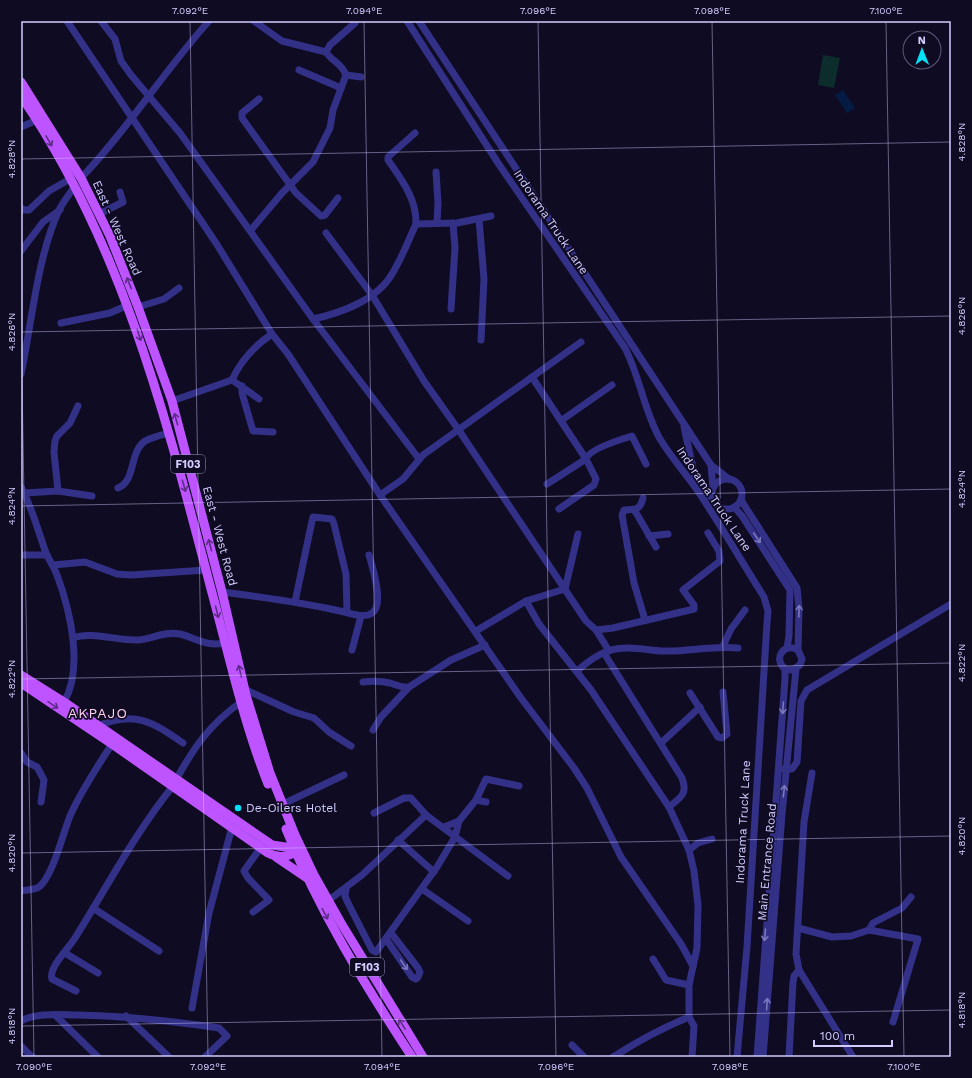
<svg xmlns="http://www.w3.org/2000/svg" width="972" height="1078" font-family="'Work Sans',sans-serif">
<style>
.green{fill:#0d2d2c}
.water{fill:#041c43}
.lines{fill:none;stroke-linecap:round;stroke-linejoin:round}
.minor{stroke:#333187;stroke-width:7}
.major{stroke:#bd54ff;stroke-width:9}
.oneway{stroke:#5d2c86}
.oneway2{stroke:#7b77bd}
.ticks{fill:none;stroke:#d2cdff;stroke-width:1;stroke-opacity:0.45}
.poi-dot{fill:#00e2f8;stroke:#0f0b23;stroke-width:1.5}
.labels{text-anchor:middle;stroke-width:3.5;stroke-linejoin:round;paint-order:stroke}
.shield{fill:#0f0b23;stroke:#9893bd;stroke-width:1}
.shield-label{font-size:11px;font-weight:bold;fill:#d2cdff}
.street-label{font-size:12px;fill:#d2cdff;stroke:#0f0b23}
.poi-label{font-size:12px;fill:#d2cdff;stroke:#0f0b23;text-anchor:start}
.quarter-label{font-size:14px;letter-spacing:1px;fill:#ffcfee;stroke:#0f0b23}
.neatline{fill:none;stroke:#d2cdff;stroke-width:1.5}
.ticks-label{font-size:10px;text-anchor:middle;fill:#d2cdff}
</style>
<rect width="100%" height="100%" fill="#0f0b23"/>
<polygon class="green" points="823,55 840,58 834,88 818,85"/>
<polygon class="water" points="843,90 855,108 847,113 835,95"/>
<g class="lines">
<g class="minor">
<polyline points="67,21 216,243 272,334 288,354 380,495 521,698 574,768 587,788 621,857 681,944 693,966"/>
<polyline points="101,21 115,39 121,61 131,75 180,133 313,319 419,459"/>
<path d="M407 21 498 163 625 348C640 377 644 411 660 439 671 457 686 474 698 491 721 526 742 562 764 597L768 611 767 623 747 947 737 1057"/>
<polyline points="419,21 711,465 729,479"/>
<polyline points="326,52 330,45 355,23"/>
<polyline points="299,70 341,88"/>
<polyline points="346,75 361,77"/>
<polyline points="259,99 242,113 242,118 296,193 321,216 325,215 338,198"/>
<polyline points="21,127 37,120"/>
<polyline points="436,172 438,203 437,222"/>
<path d="M81 178C128 129 164 71 209 21"/>
<polyline points="21,208 24,210 29,210 49,191 70,179"/>
<polyline points="99,214 123,202 120,192"/>
<polyline points="479,219 484,279 481,340"/>
<polyline points="416,224 457,223 491,216"/>
<path d="M251 230 282 193 313 162 330 128 333 110 346 75C341 62 332 62 326 52L282 41 254 21"/>
<polyline points="326,233 372,295 424,381 458,429 586,621 596,630 609,651"/>
<polyline points="21,251 43,222 60,210"/>
<polyline points="138,307 164,299 179,288"/>
<polyline points="451,309 455,248 453,223"/>
<path d="M313 319C341 313 377 300 392 274 402 258 408 241 416 224 417 199 401 179 388 160V157L415 133"/>
<polyline points="61,323 110,313 128,305"/>
<path d="M21 374C32 322 37 258 59 210 63 202 69 195 74 187"/>
<polyline points="532,377 586,459 596,479 594,485 559,509"/>
<polyline points="232,380 259,399"/>
<polyline points="242,386 242,393 253,431 273,432"/>
<path d="M172 401 232 380C241 360 254 346 272 334"/>
<polyline points="562,420 612,385"/>
<polyline points="684,427 698,491 713,497"/>
<polyline points="711,465 713,488"/>
<circle cx="727" cy="494" r="15"/>
<path d="M547 484 586 459C589 449 622 439 632 436L646 464"/>
<path d="M21 487C32 507 38 531 46 553 49 560 54 567 57 575 70 610 84 668 64 702"/>
<path d="M118 488C136 481 129 452 145 441 152 437 161 435 169 433"/>
<polyline points="58,491 54,452 55,441 57,436 70,423 78,406"/>
<polyline points="24,493 58,491 92,496"/>
<polyline points="380,495 403,479 423,455 581,342"/>
<path d="M643 498C640 511 635 509 624 510L622 515 634 583 645 620"/>
<polyline points="741,500 797,588 799,608 798,650"/>
<polyline points="734,507 742,516 790,590 789,636 787,648"/>
<polyline points="635,511 656,547"/>
<polyline points="649,536 668,534"/>
<polyline points="21,555 47,555"/>
<polyline points="53,565 85,562 117,574 131,575 206,570"/>
<polyline points="565,589 578,534"/>
<path d="M222 592C262 597 301 602 340 611 349 613 364 619 372 613 385 605 372 566 369 555"/>
<polyline points="526,601 539,624 591,690 669,807 689,850 694,871 698,905 697,948 689,985 689,1017 694,1026 692,1057"/>
<polyline points="295,602 312,521 313,517 332,519 334,524 346,574 347,612"/>
<polyline points="596,630 613,628 694,609 694,605 683,590 720,561 719,551 708,533"/>
<polyline points="476,631 526,601 565,589"/>
<path d="M73 638C91 631 119 641 138 640 152 639 164 631 180 634 196 638 207 647 224 643"/>
<polyline points="723,646 731,629 745,610"/>
<polyline points="352,650 361,616"/>
<path d="M604 653 682 778C688 794 681 797 669 807"/>
<path d="M577 671C586 663 596 655 608 651 626 645 645 650 663 651 688 652 713 645 738 648"/>
<path d="M363 682C372 681 381 681 390 683 397 685 402 688 409 687L451 660 485 645"/>
<polyline points="244,689 294,712 314,718 329,732 351,746"/>
<polyline points="690,693 718,737 722,738 727,734 723,692"/>
<path d="M98 726C134 710 153 722 183 743"/>
<polyline points="373,730 381,717 409,687"/>
<polyline points="661,743 700,707"/>
<polyline points="21,753 27,762 37,767 44,780 41,802"/>
<polyline points="783,769 792,769 797,762 801,701 807,690 951,604"/>
<polyline points="812,773 804,822 796,954 799,970 853,1057"/>
<path d="M176 780C194 747 210 724 241 702"/>
<polyline points="476,800 486,779 519,786"/>
<polyline points="283,804 344,775"/>
<polyline points="374,813 404,798 411,798 426,815 508,876"/>
<polyline points="444,827 459,821 476,800 486,802"/>
<polyline points="398,840 434,872"/>
<polyline points="689,850 698,843 712,839"/>
<polyline points="346,889 345,896 348,903 372,950 376,952 437,867 455,837 459,821"/>
<polyline points="422,889 468,921"/>
<path d="M21 891C26 890 34 890 39 887 53 876 63 833 70 816 81 791 97 767 112 744"/>
<polyline points="329,900 362,875 426,815"/>
<polyline points="93,908 159,951"/>
<polyline points="253,912 269,900 248,878 244,871 261,847"/>
<polyline points="798,928 832,937 851,936 869,930 918,939 893,1022"/>
<polyline points="869,930 873,923 902,908 911,897"/>
<polyline points="386,939 412,977 416,979 418,977 420,972 418,968 391,933"/>
<polyline points="65,953 98,973"/>
<polyline points="653,959 666,980 689,985"/>
<path d="M76 991 52 979C48 968 69 948 75 938 107 887 135 833 173 786"/>
<polyline points="192,1008 209,913 232,827"/>
<polyline points="55,1015 98,1057"/>
<polyline points="126,1016 169,1057"/>
<path d="M21 1021C37 1012 61 1015 78 1015 126 1016 172 1021 219 1028L227 1036 205 1057"/>
<polyline points="572,1045 584,1057"/>
<polyline points="21,1046 32,1057"/>
<path d="M613 1057C638 1041 662 1028 689 1017"/>
<path d="M757 1057 785 679V669C772 658 785 642 798 650L802 659 800 665 792 670 785 669"/>
<polyline points="763,1057 782,814 796,669"/>
<polyline points="789,1057 793,982 794,976 799,970"/>
</g>
<g class="major">
<polyline points="21,82 81,178 110,236 138,307 172,401 222,592 246,695 270,773 295,835 314,875 341,923 423,1057"/>
<path d="M21 96C123 245 166 418 211 589 229 655 243 721 268 784"/>
<polyline points="21,675 64,702 272,845 285,847 299,846"/>
<path d="M21 683 112 744 268 853C280 859 289 857 300 849"/>
<path d="M286 829C319 910 364 984 412 1057"/>
<polyline points="276,857 307,878"/>
</g>
</g>
<defs><path id="oneway-shaft" d="M-6 0H5M1.5-3L5.5 0L1.5 3" fill="none" stroke-width="1.6" stroke-linecap="round" stroke-linejoin="round"/></defs>
<g class="oneway">
<use href="#oneway-shaft" transform="translate(49 141) rotate(60)"/>
<use href="#oneway-shaft" transform="translate(129 283) rotate(-112)"/>
<use href="#oneway-shaft" transform="translate(139 335) rotate(72)"/>
<use href="#oneway-shaft" transform="translate(176 419) rotate(-105)"/>
<use href="#oneway-shaft" transform="translate(184 486) rotate(74)"/>
<use href="#oneway-shaft" transform="translate(210 545) rotate(-105)"/>
<use href="#oneway-shaft" transform="translate(217 612) rotate(76)"/>
<use href="#oneway-shaft" transform="translate(240 671) rotate(-103)"/>
<use href="#oneway-shaft" transform="translate(53 705) rotate(34)"/>
<use href="#oneway-shaft" transform="translate(325 914) rotate(62)"/>
<use href="#oneway-shaft" transform="translate(402 1024) rotate(-122)"/>
</g>
<g class="oneway2">
<use href="#oneway-shaft" transform="translate(757 538) rotate(56)"/>
<use href="#oneway-shaft" transform="translate(799 611) rotate(-88)"/>
<use href="#oneway-shaft" transform="translate(783 708) rotate(94)"/>
<use href="#oneway-shaft" transform="translate(784 791) rotate(-83)"/>
<use href="#oneway-shaft" transform="translate(765 935) rotate(95)"/>
<use href="#oneway-shaft" transform="translate(404 965) rotate(56)"/>
<use href="#oneway-shaft" transform="translate(767 1004) rotate(-86)"/>
</g>
<path class="ticks" d="M190 21 208 1057M364 21 382 1057M538 21 556 1057M712 21 730 1057M886 21 904 1057M21 159 951 142M21 327 34 1057M21 332 951 316M21 506 951 489M21 679 951 663M21 853 951 836M21 1026 951 1010"/>
<circle class="poi-dot" cx="238" cy="808" r="4"/>
<g class="labels">
<g class="shield">
<rect x="171" y="455" width="34" height="18" rx="3"/>
<rect x="350" y="958" width="34" height="18" rx="3"/>
</g>
<g class="shield-label">
<text x="188" y="468">F103</text>
<text x="367" y="971">F103</text>
</g>
<g class="street-label">
<text transform="translate(551 222) rotate(56)" y="4">Indorama Truck Lane</text>
<text transform="translate(117 228) rotate(66)" y="4">East - West Road</text>
<text transform="translate(714 499) rotate(56)" y="4">Indorama Truck Lane</text>
<text transform="translate(220 536) rotate(75)" y="4">East - West Road</text>
<text transform="translate(743 822) rotate(-87)" y="4">Indorama Truck Lane</text>
<text transform="translate(767 862) rotate(-85)" y="4">Main Entrance Road</text>
</g>
<g class="poi-label">
<text x="246" y="812">De-Oilers Hotel</text>
</g>
<g class="quarter-label">
<text x="98" y="718">AKPAJO</text>
</g>
</g>
<rect width="972" height="1078" fill="none" stroke="#0f0b23" stroke-width="44"/>
<g transform="translate(922 50) rotate(359)"><circle r="19" fill="#0f0b23" stroke="#5d597b"/>
<path d="M0-3L7 15L0 10L-7 15Z" fill="#00e2f8"/>
<text y="-6" font-size="11" font-weight="bold" text-anchor="middle" fill="#d2cdff">N</text>
</g>
<path d="M814 1040v6h78v-6" fill="none" stroke="#d2cdff" stroke-width="2"/>
<text x="820" y="1040" font-size="12" fill="#d2cdff" stroke="#0f0b23" stroke-width="3" paint-order="stroke">100 m</text>
<rect x="22" y="22" width="928" height="1034" class="neatline"/>
<g class="ticks-label">
<text x="190" y="14">7.092°E</text>
<text x="364" y="14">7.094°E</text>
<text x="538" y="14">7.096°E</text>
<text x="712" y="14">7.098°E</text>
<text x="886" y="14">7.100°E</text>
<text transform="translate(961 142) rotate(-90)" y="4">4.828°N</text>
<text transform="translate(11 159) rotate(-90)" y="4">4.828°N</text>
<text transform="translate(961 316) rotate(-90)" y="4">4.826°N</text>
<text transform="translate(11 332) rotate(-90)" y="4">4.826°N</text>
<text transform="translate(961 489) rotate(-90)" y="4">4.824°N</text>
<text transform="translate(11 506) rotate(-90)" y="4">4.824°N</text>
<text transform="translate(961 663) rotate(-90)" y="4">4.822°N</text>
<text transform="translate(11 679) rotate(-90)" y="4">4.822°N</text>
<text transform="translate(961 836) rotate(-90)" y="4">4.820°N</text>
<text transform="translate(11 853) rotate(-90)" y="4">4.820°N</text>
<text transform="translate(961 1010) rotate(-90)" y="4">4.818°N</text>
<text transform="translate(11 1026) rotate(-90)" y="4">4.818°N</text>
<text x="34" y="1070">7.090°E</text>
<text x="208" y="1070">7.092°E</text>
<text x="382" y="1070">7.094°E</text>
<text x="556" y="1070">7.096°E</text>
<text x="730" y="1070">7.098°E</text>
<text x="904" y="1070">7.100°E</text>
</g>
</svg>
